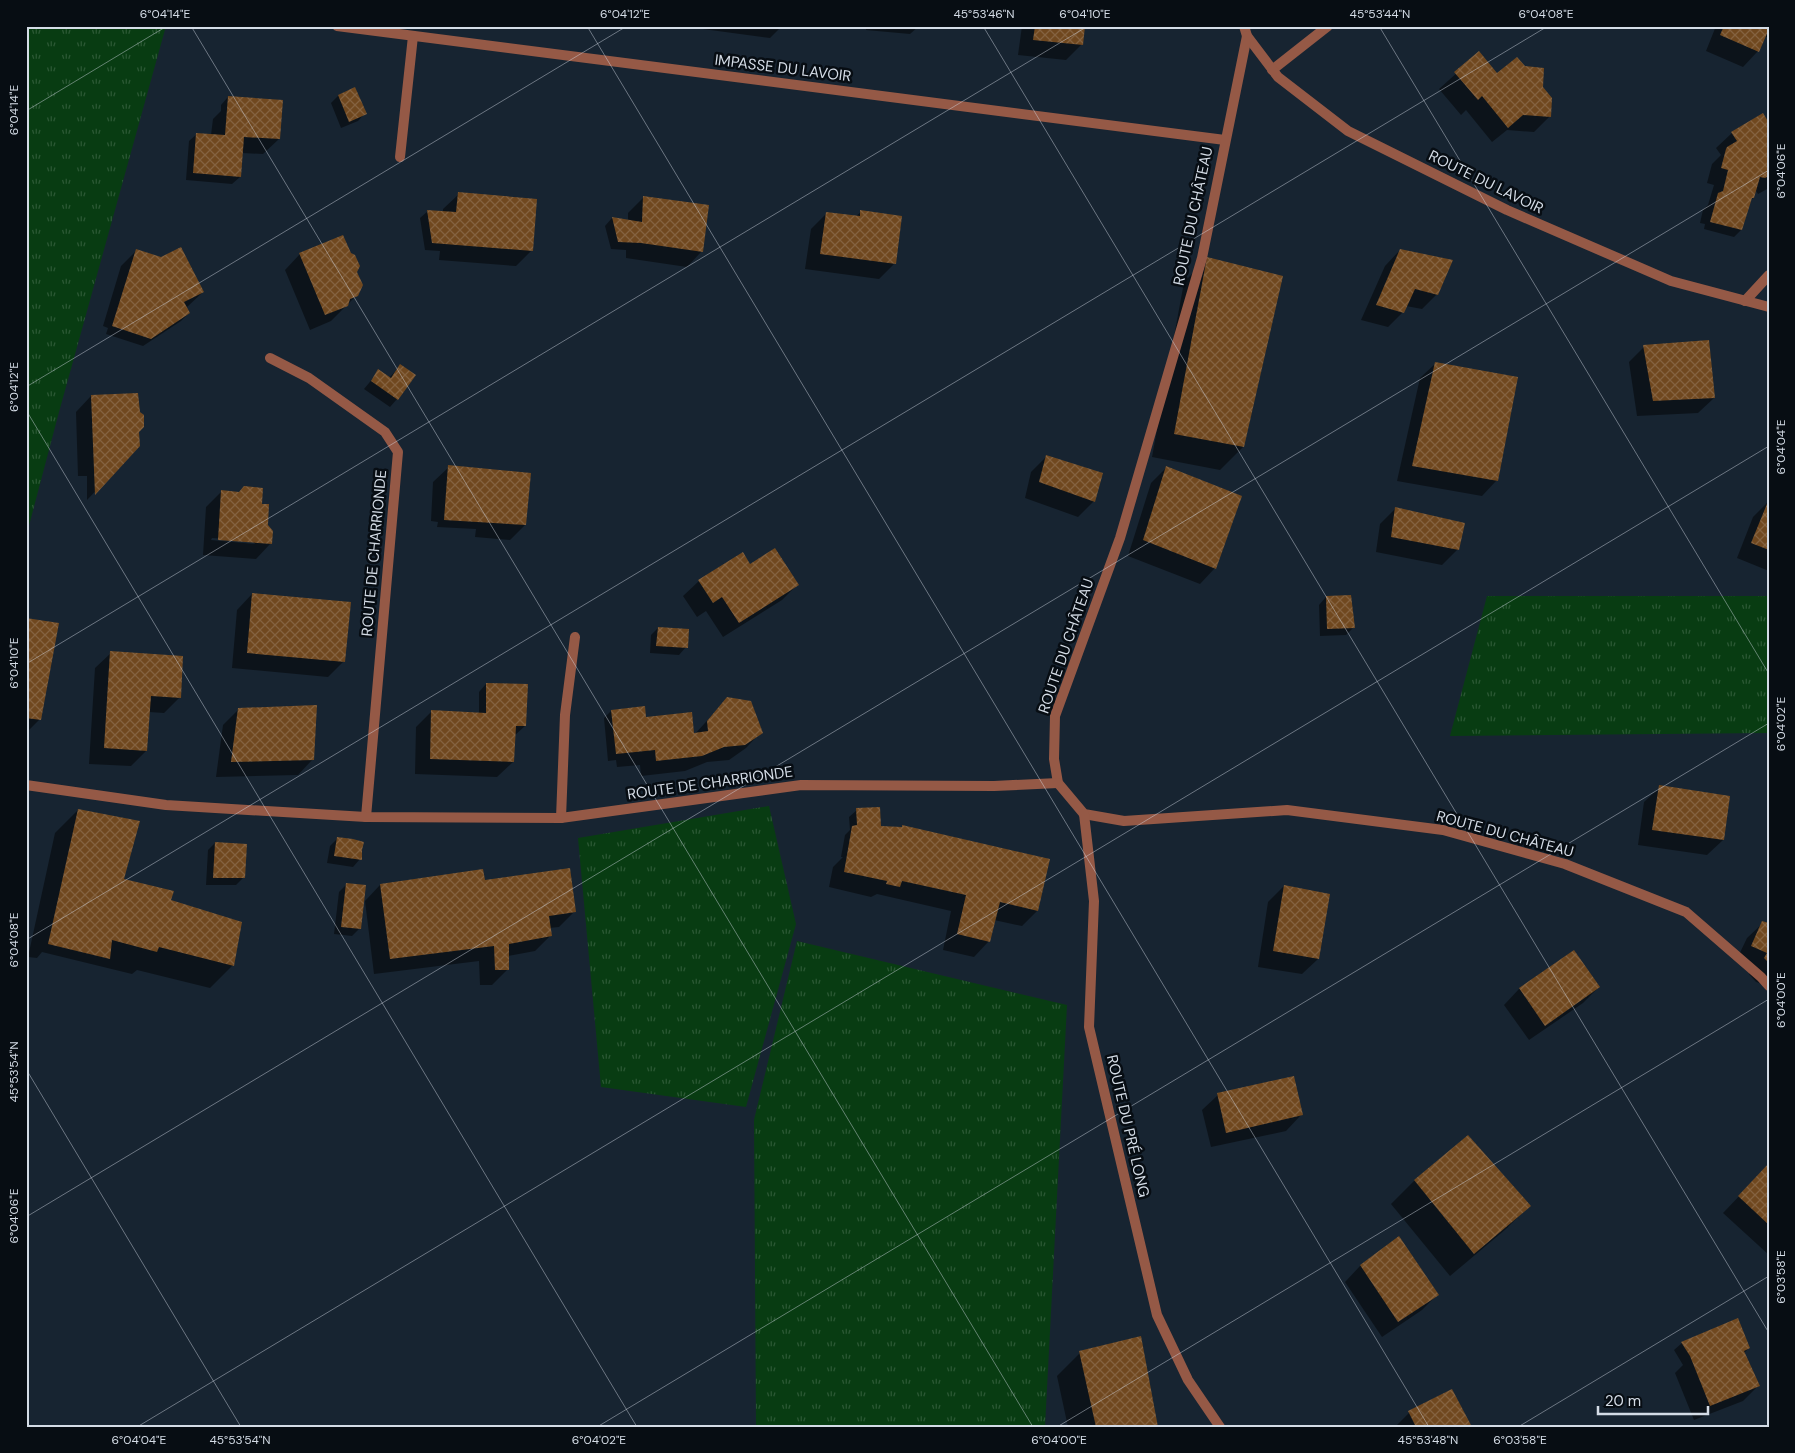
<svg xmlns="http://www.w3.org/2000/svg" width="1795" height="1453" font-family="'DM Sans',sans-serif">
<style>
.grass{fill:url(#grass-tufts)}
.shadow{fill:#0007;fill-rule:evenodd}
.building{fill:url(#building-cross-hatch)}
.lines{fill:none;stroke-linecap:round;stroke-linejoin:round}
.service{stroke:#955946;stroke-width:10}
.minor{stroke:#955946;stroke-width:10}
.ticks{fill:none;stroke:#d4dce6;stroke-width:1;stroke-opacity:0.45}
.labels{text-anchor:middle;stroke-width:5;stroke-linejoin:round;paint-order:stroke}
.street-label{font-size:15px;fill:#d4dce6;stroke:#070d13}
.neatline{fill:none;stroke:#d4dce6;stroke-width:2}
.ticks-label{font-size:12px;text-anchor:middle;fill:#d4dce6}
</style>
<defs>
<pattern id="grass-tufts" width="24" height="20" patternUnits="userSpaceOnUse" patternTransform="scale(1.25)"><rect width="24" height="20" fill="#083c12"/><path d="M3 7l-1-3M5 7V3M7 7l1-3M15 17l-1-3M17 17v-4M19 17l1-3" fill="none" stroke="#2b5834"/></pattern>
<pattern id="building-cross-hatch" width="8" height="8" patternUnits="userSpaceOnUse" patternTransform="scale(1.25)"><rect width="8" height="8" fill="#70481f"/><path d="M0 0l8 8M0 8l8-8" fill="none" stroke="#846240"/></pattern>
</defs>
<rect width="100%" height="100%" fill="#172431"/>
<g class="grass">
<polygon points="26,26 166,26 59,412 26,537"/>
<polygon points="1487,596 1769,596 1769,733 1450,736"/>
<polygon points="769,806 796,924 746,1107 601,1087 578,838"/>
<polygon points="797,941 1067,1005 1045,1427 756,1427 754,1120"/>
</g>
<g class="shadow">
<polygon points="704,26 782,26 770,38 703,29"/>
<polygon points="866,26 919,26 910,34 866,30"/>
<polygon points="1022,26 1084,26 1081,45 1066,60 1018,55"/>
<polygon points="1716,26 1769,26 1769,38 1764,36 1758,51 1743,67 1706,51"/>
<polygon points="1479,53 1497,75 1542,87 1551,99 1549,117 1534,132 1507,130 1492,142 1466,110 1461,115 1439,89"/>
<polygon points="354,89 365,113 358,121 341,128 331,103 338,96"/>
<polygon points="228,97 279,139 263,154 242,153 240,177 232,184 186,180 189,141 197,134 211,135 213,119 221,111 221,105"/>
<polygon points="1769,126 1769,188 1758,194 1755,189 1753,198 1749,201 1741,230 1734,237 1704,229 1705,224 1700,223 1703,210 1708,205 1714,185 1707,183 1712,164 1721,155 1716,148 1732,133"/>
<polygon points="459,194 532,250 516,266 439,260 440,251 425,250 420,218 428,211 443,212 443,209"/>
<polygon points="644,197 702,251 687,267 626,258 626,250 611,249 605,226 612,218 628,221 628,213"/>
<polygon points="861,212 894,264 879,279 805,269 811,229 827,213 855,217"/>
<polygon points="137,250 203,292 186,308 189,313 181,321 143,346 106,334 108,328 103,326 121,266"/>
<polygon points="1400,250 1437,294 1422,309 1406,306 1403,312 1388,327 1361,320 1385,266"/>
<polygon points="300,254 356,272 357,295 331,321 310,330 285,270"/>
<polygon points="1207,259 1243,447 1220,470 1152,457 1184,282"/>
<polygon points="1644,347 1714,398 1698,413 1637,416 1629,362"/>
<polygon points="1436,363 1497,480 1482,496 1397,481 1420,378"/>
<polygon points="400,366 397,399 390,407 364,389 379,371 389,378"/>
<polygon points="91,396 138,432 126,459 87,500 87,476 78,476 76,412"/>
<polygon points="1046,457 1094,501 1078,517 1025,498 1031,472"/>
<polygon points="449,467 525,525 510,540 475,537 476,529 437,527 438,522 431,521 433,482"/>
<polygon points="1166,468 1215,568 1200,584 1128,556 1151,483"/>
<path d="M221 492 260 505 271 543 256 559 203 555 206 507ZM212 538 253 541 255 544 211 540Z"/>
<polygon points="1768,502 1769,502 1769,571 1737,558 1753,517"/>
<polygon points="1396,508 1458,549 1442,565 1376,552 1380,524"/>
<polygon points="745,567 797,585 782,600 723,637 706,611 697,617 683,596 699,581"/>
<polygon points="252,594 344,661 328,677 232,668 237,610"/>
<polygon points="1326,597 1353,628 1346,635 1320,636 1319,605"/>
<polygon points="26,619 39,720 26,733"/>
<polygon points="658,628 686,647 679,655 650,653 651,635"/>
<polygon points="111,653 179,698 164,713 149,712 146,751 131,766 89,764 95,668"/>
<polygon points="486,684 525,726 514,736 513,762 497,777 415,774 416,727 431,712 479,713 479,692"/>
<polygon points="727,699 761,732 746,748 729,760 707,762 685,771 641,776 640,765 617,767 616,760 608,761 604,718 611,711 645,718 693,736"/>
<polygon points="239,709 313,759 298,775 216,777 223,725"/>
<polygon points="1660,787 1723,840 1707,855 1638,845 1644,802"/>
<polygon points="78,810 123,880 169,901 233,965 210,988 137,970 132,974 42,952 37,958 28,957 55,833"/>
<polygon points="857,810 879,827 1037,911 1022,926 994,920 989,941 974,957 943,950 951,911 877,894 871,897 829,887 833,867 843,857 841,857 845,835 850,830 849,817"/>
<polygon points="337,839 360,859 353,867 327,863 330,846"/>
<polygon points="215,843 244,877 236,885 206,885 208,850"/>
<polygon points="484,881 575,911 559,927 549,928 550,936 535,951 508,956 508,969 492,985 480,985 479,961 374,974 365,901 380,885"/>
<polygon points="347,884 360,928 352,936 334,934 339,892"/>
<polygon points="1284,886 1329,895 1318,959 1302,974 1258,967 1268,902"/>
<polygon points="1763,923 1769,925 1769,986 1756,982 1749,974 1752,968 1736,961 1747,938"/>
<polygon points="1573,952 1599,987 1583,1003 1529,1040 1504,1005 1519,989"/>
<polygon points="1218,1095 1301,1115 1286,1131 1211,1147 1202,1110"/>
<polygon points="1468,1136 1529,1206 1506,1229 1450,1276 1391,1204 1414,1181"/>
<polygon points="1769,1165 1769,1255 1723,1213"/>
<polygon points="1399,1238 1437,1295 1422,1310 1382,1337 1345,1282 1360,1266"/>
<polygon points="1682,1343 1749,1348 1744,1353 1759,1385 1743,1401 1694,1420 1675,1373 1683,1365 1674,1350"/>
<polygon points="1080,1353 1157,1427 1068,1427 1057,1376"/>
<polygon points="1409,1413 1471,1427 1395,1427"/>
</g>
<g class="building">
<polygon points="1035,26 1085,26 1083,45 1033,40"/>
<polygon points="1724,26 1769,26 1769,29 1759,52 1720,35"/>
<polygon points="1479,51 1497,73 1517,57 1525,66 1544,68 1543,87 1552,98 1551,117 1523,115 1508,128 1482,96 1478,100 1454,72"/>
<polygon points="355,87 367,114 349,122 338,95"/>
<polygon points="228,96 283,100 280,139 244,137 241,177 193,173 196,133 225,135"/>
<polygon points="1763,113 1769,123 1769,176 1765,178 1760,177 1754,198 1752,198 1742,230 1710,222 1718,193 1723,191 1728,170 1721,168 1726,149 1727,147 1737,141 1731,132"/>
<polygon points="458,192 537,199 533,251 432,243 427,210 456,212"/>
<polygon points="643,196 709,205 703,252 641,243 618,242 612,217 642,222"/>
<polygon points="860,210 902,216 896,264 820,254 826,212 860,216"/>
<polygon points="343,235 351,253 355,255 360,266 357,272 363,285 358,296 350,299 348,306 325,315 299,253"/>
<polygon points="181,247 204,292 184,302 190,313 151,339 112,326 136,249 161,257"/>
<polygon points="1400,249 1453,260 1438,295 1415,289 1404,313 1376,305"/>
<polygon points="1207,257 1283,276 1244,447 1174,434"/>
<polygon points="1709,340 1715,398 1653,401 1643,345"/>
<polygon points="1435,362 1518,377 1498,481 1412,466"/>
<polygon points="400,364 416,375 398,400 371,381 378,369 391,378"/>
<polygon points="138,393 140,412 144,415 144,427 139,432 140,446 95,495 91,395"/>
<polygon points="1046,455 1103,473 1095,502 1039,482"/>
<polygon points="448,465 531,473 526,525 444,520"/>
<polygon points="1166,466 1242,496 1216,569 1143,540"/>
<polygon points="244,486 263,488 262,504 269,504 268,525 273,531 272,544 218,540 221,490 239,492"/>
<polygon points="1769,499 1769,550 1751,543"/>
<polygon points="1395,507 1465,523 1459,550 1391,537"/>
<polygon points="775,548 799,585 739,623 722,597 713,603 698,580 743,552 750,564"/>
<polygon points="252,593 351,602 345,662 247,653"/>
<polygon points="1351,595 1355,628 1327,629 1326,596"/>
<polygon points="26,618 59,623 41,720 26,718"/>
<polygon points="658,627 689,629 688,648 656,646"/>
<polygon points="110,651 183,656 181,698 151,696 147,751 104,748"/>
<polygon points="486,683 528,684 526,726 516,726 514,762 430,759 431,710 486,713"/>
<polygon points="727,697 751,701 763,733 745,745 724,747 702,756 656,761 655,750 616,754 611,710 645,706 646,717 692,712 694,733 708,731 707,721"/>
<polygon points="317,705 314,760 231,762 238,708"/>
<polygon points="1659,785 1730,796 1724,840 1652,830"/>
<polygon points="880,807 881,826 902,827 902,825 1050,859 1038,911 1000,902 990,942 957,934 966,895 902,881 900,887 886,884 887,881 844,872 852,826 857,825 856,808"/>
<polygon points="78,809 140,821 124,879 174,891 171,900 242,922 234,966 159,947 157,952 112,940 110,959 48,944"/>
<polygon points="337,837 353,839 364,842 362,850 362,860 334,856"/>
<polygon points="215,842 247,844 245,878 213,878"/>
<polygon points="570,868 576,912 549,916 552,936 509,944 509,970 495,970 494,946 390,959 380,884 483,869 485,880"/>
<polygon points="346,883 366,885 361,929 341,927"/>
<polygon points="1284,885 1330,894 1319,959 1273,951"/>
<polygon points="1762,921 1769,923 1769,963 1764,958 1767,953 1751,946"/>
<polygon points="1574,950 1600,987 1545,1026 1519,988"/>
<polygon points="1294,1076 1303,1115 1226,1133 1217,1093"/>
<polygon points="1468,1135 1531,1206 1474,1254 1414,1180"/>
<polygon points="1769,1163 1769,1225 1738,1196"/>
<polygon points="1399,1236 1439,1295 1398,1322 1360,1265"/>
<polygon points="1738,1318 1750,1348 1744,1351 1760,1386 1710,1406 1690,1356 1681,1342"/>
<polygon points="1141,1336 1158,1427 1096,1427 1079,1351"/>
<polygon points="1452,1389 1472,1427 1416,1427 1408,1411"/>
</g>
<g class="lines">
<g class="service">
<polyline points="1272,70 1328,26"/>
<polyline points="400,157 413,36"/>
<polyline points="1745,301 1769,275"/>
<polyline points="561,818 565,715 575,637"/>
</g>
<g class="minor">
<polyline points="337,26 1225,140"/>
<polyline points="1244,26 1247,36 1278,77 1348,131 1507,210 1671,281 1769,307"/>
<polyline points="1247,36 1202,258 1120,538 1055,716 1054,759 1058,783 1084,814 1124,821 1287,810 1443,830 1565,864 1686,912 1761,977 1769,986"/>
<polyline points="270,358 309,378 385,432 398,452 366,817"/>
<polyline points="26,785 166,805 366,817 561,818 801,785 994,786 1058,783"/>
<polyline points="1084,814 1094,901 1089,1027 1157,1315 1188,1380 1220,1427"/>
</g>
</g>
<path class="ticks" d="M191 26 1033 1427M587 26 1429 1427M983 26 1769 1333M1379 26 1769 674M26 111 167 26M26 387 627 26M26 410 637 1427M26 664 1088 26M26 940 1548 26M26 1069 241 1427M26 1217 1769 170M137 1427 1769 446M597 1427 1769 723M1057 1427 1769 999M1518 1427 1769 1276"/>
<g class="labels">
<g class="street-label">
<text transform="translate(783 68) rotate(7)" y="5">IMPASSE DU LAVOIR</text>
<text transform="translate(1486 182) rotate(26)" y="5">ROUTE DU LAVOIR</text>
<text transform="translate(1193 216) rotate(-78)" y="5">ROUTE DU CHÂTEAU</text>
<text transform="translate(374 553) rotate(-85)" y="5">ROUTE DE CHARRIONDE</text>
<text transform="translate(1066 646) rotate(-71)" y="5">ROUTE DU CHÂTEAU</text>
<text transform="translate(710 783) rotate(-8)" y="5">ROUTE DE CHARRIONDE</text>
<text transform="translate(1505 834) rotate(15)" y="5">ROUTE DU CHÂTEAU</text>
<text transform="translate(1128 1126) rotate(77)" y="5">ROUTE DU PRÉ LONG</text>
</g>
</g>
<rect width="1795" height="1453" fill="none" stroke="#070d13" stroke-width="55"/>
<path d="M1598 1406v8h110v-8" fill="none" stroke="#d4dce6" stroke-width="2.5"/>
<text x="1605" y="1406" font-size="15" fill="#d4dce6" stroke="#070d13" stroke-width="4" paint-order="stroke">20 m</text>
<rect x="28" y="28" width="1740" height="1398" class="neatline"/>
<g class="ticks-label">
<text x="165" y="18">6°04'14"E</text>
<text x="625" y="18">6°04'12"E</text>
<text x="984" y="18">45°53'46"N</text>
<text x="1085" y="18">6°04'10"E</text>
<text x="1380" y="18">45°53'44"N</text>
<text x="1546" y="18">6°04'08"E</text>
<text transform="translate(14 110) rotate(-90)" y="4">6°04'14"E</text>
<text transform="translate(1781 171) rotate(-90)" y="4">6°04'06"E</text>
<text transform="translate(14 387) rotate(-90)" y="4">6°04'12"E</text>
<text transform="translate(1781 447) rotate(-90)" y="4">6°04'04"E</text>
<text transform="translate(14 663) rotate(-90)" y="4">6°04'10"E</text>
<text transform="translate(1781 724) rotate(-90)" y="4">6°04'02"E</text>
<text transform="translate(14 940) rotate(-90)" y="4">6°04'08"E</text>
<text transform="translate(1781 1000) rotate(-90)" y="4">6°04'00"E</text>
<text transform="translate(14 1072) rotate(-90)" y="4">45°53'54"N</text>
<text transform="translate(14 1216) rotate(-90)" y="4">6°04'06"E</text>
<text transform="translate(1781 1277) rotate(-90)" y="4">6°03'58"E</text>
<text x="139" y="1444">6°04'04"E</text>
<text x="240" y="1444">45°53'54"N</text>
<text x="599" y="1444">6°04'02"E</text>
<text x="1059" y="1444">6°04'00"E</text>
<text x="1428" y="1444">45°53'48"N</text>
<text x="1520" y="1444">6°03'58"E</text>
</g>
</svg>
